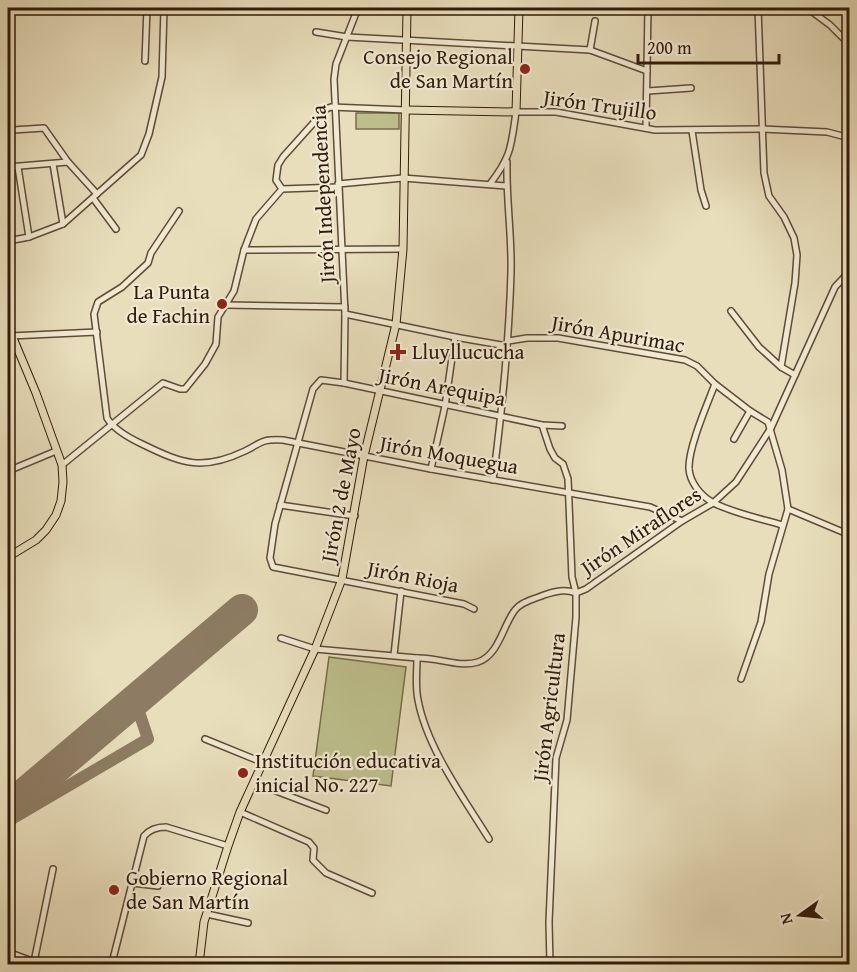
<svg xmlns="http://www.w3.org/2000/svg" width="857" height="972" font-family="'Gentium Book Plus',serif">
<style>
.green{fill:#bdbf8b;stroke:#786c4b;stroke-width:1.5}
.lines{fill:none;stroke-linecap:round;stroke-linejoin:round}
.taxiway{stroke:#8d7c63;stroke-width:12}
.runway{stroke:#8d7c63;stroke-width:32}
.minor-casing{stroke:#604b37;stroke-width:8}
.major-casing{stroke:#321a0b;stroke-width:9}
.minor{stroke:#f0ead3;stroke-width:5}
.major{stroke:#e8debb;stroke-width:7}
.poi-dot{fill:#8f2418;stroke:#f0ead3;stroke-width:2}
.labels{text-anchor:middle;stroke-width:4.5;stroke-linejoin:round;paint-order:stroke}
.poi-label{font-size:21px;fill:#321a0b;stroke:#f0ead3;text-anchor:start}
.street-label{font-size:21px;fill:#321a0b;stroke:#f0ead3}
</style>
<rect width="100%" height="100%" fill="#e8debb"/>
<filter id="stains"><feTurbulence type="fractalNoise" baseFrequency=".00333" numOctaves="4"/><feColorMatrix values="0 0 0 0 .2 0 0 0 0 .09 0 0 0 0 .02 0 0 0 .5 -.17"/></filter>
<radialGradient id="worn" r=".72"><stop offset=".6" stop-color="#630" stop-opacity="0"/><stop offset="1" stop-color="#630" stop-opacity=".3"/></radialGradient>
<g class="green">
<rect x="356" y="113" width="43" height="16"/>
<polygon points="329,657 406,667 391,786 313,776"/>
</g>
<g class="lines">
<polyline class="taxiway" points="8,821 148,739 135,700"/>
<polyline class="runway" points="8,808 242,610"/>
<defs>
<g id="minor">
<polyline points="758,8 764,173 769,196 784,217 794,238 797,255 795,283 781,367 795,375"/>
<polyline points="807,8 830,25 850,45"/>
<polyline points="316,32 347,37 590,50 647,71"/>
<polyline points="590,50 595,21"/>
<polyline points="145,61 147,8"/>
<polyline points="648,91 691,88"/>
<polyline points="646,128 648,8"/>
<polyline points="692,131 701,190 706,206"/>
<polyline points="8,138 13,130 44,128 68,162"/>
<polyline points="53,164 63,224"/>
<polyline points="8,167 68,162 97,194"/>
<polyline points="18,167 29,237"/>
<polyline points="338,184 403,178 506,186"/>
<path d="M490 184C512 155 511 146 516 112H556L655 130 762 129 827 132 850 138"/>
<polyline points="282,189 338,187"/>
<polyline points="93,198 116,229"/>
<path d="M179 211 151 253 148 263 122 287 98 302 94 314 107 418C114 430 131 439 144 445 183 464 203 471 245 451 263 442 261 439 283 440L431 469 650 507 682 521"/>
<polyline points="8,241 29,237 63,224 141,155 149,134 162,77 164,8"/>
<polyline points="244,250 403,249"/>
<polyline points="224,305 345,307"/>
<polyline points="731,311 759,347 781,367"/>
<polyline points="345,314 455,337 507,346"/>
<polyline points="10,336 97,332"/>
<polyline points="508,341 527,338 558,338 685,360 697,366 715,384 750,411 768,422 782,470 788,509 850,535"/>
<polyline points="344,383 345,314 334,79 336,64 358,8"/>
<path d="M715 384C707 405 688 448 689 469 690 482 700 495 712 502 729 512 762 519 782 525"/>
<polyline points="542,425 550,449 555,458 563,464 568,479 572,577 576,593 576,617 567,720 556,758 549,922 550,964"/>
<polyline points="734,439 750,411"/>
<polyline points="62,465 163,383 180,389 185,389 205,364 216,344 218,317 234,291 244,250 256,219 282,189 276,180 278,165 283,157 326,109 331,107 406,110"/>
<polyline points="431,469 445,406 455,337"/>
<polyline points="8,471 56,451"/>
<path d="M493 480C502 411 509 342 511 272 512 236 506 199 507 162"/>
<polyline points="280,505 355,516"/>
<polyline points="474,609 464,604 273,567 270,558 275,524 313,389 321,380 344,383 542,425 562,426"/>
<path d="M281 638 315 649 417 658C437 657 459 668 478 662 499 655 503 625 515 610 522 601 535 599 544 595 556 591 565 589 576 593L586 589 682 521 713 503 736 482 771 428 835 287 850 271"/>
<polyline points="394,655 401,591"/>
<path d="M417 658C417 672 415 686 418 700 427 748 463 797 489 839"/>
<polyline points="741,679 761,622 769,574 788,509"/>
<polyline points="205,739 264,763"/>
<polyline points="255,783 326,810"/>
<polyline points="240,812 309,842 314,848 313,860 326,873 372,893"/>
<polyline points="132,883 158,886"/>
<polyline points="207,914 248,923"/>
<polyline points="8,952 40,964"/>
<polyline points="34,962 53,869"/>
<path d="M112 963 144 836C150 829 157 827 166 827L228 846"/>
</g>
<g id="major">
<polyline points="406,110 516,112 519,8"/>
<polyline points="8,326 36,393 62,465 63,482 61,501 56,515 46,530 36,540 8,557"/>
<polyline points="199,964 204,922 228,846 240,812 315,649 342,579 364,456 396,324 403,249 407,8"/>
</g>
</defs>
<use href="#minor" class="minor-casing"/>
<use href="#major" class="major-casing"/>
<use href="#minor" class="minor"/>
<use href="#major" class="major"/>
</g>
<g class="poi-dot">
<circle cx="525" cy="69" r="6"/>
<circle cx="222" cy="304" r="6"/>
<path d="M395 343h6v6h6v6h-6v6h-6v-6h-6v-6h6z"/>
<circle cx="243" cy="773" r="6"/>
<circle cx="114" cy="890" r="6"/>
</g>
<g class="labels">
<g class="poi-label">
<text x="513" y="64" text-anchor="end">Consejo Regional<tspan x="513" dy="24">de San Martín</tspan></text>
<text x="210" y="299" text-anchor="end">La Punta<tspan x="210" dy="24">de Fachin</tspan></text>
<text x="412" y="359">Lluyllucucha</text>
<text x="255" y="768">Institución educativa<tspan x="255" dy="24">inicial No. 227</tspan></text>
<text x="126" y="885">Gobierno Regional<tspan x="126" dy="24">de San Martín</tspan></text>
</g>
<g class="street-label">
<text transform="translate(600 105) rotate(8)" y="7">Jirón Trujillo</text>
<text transform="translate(323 194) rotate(-93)" y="7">Jirón Independencia</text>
<text transform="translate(618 334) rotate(10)" y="7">Jirón Apurimac</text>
<text transform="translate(442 387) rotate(11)" y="7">Jirón Arequipa</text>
<text transform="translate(449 455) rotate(10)" y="7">Jirón Moquegua</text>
<text transform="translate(341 495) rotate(-79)" y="7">Jirón 2 de Mayo</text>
<text transform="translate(641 531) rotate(-34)" y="7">Jirón Miraflores</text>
<text transform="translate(413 577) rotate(11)" y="7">Jirón Rioja</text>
<text transform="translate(549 707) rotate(-83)" y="7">Jirón Agricultura</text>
</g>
</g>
<rect width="857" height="972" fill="none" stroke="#e8debb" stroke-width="30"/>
<rect x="9" y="9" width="839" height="954" fill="none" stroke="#321a0b" stroke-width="3"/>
<rect x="15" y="15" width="827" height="942" fill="none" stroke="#321a0b" stroke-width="1.5"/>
<g transform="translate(800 915) rotate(255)" stroke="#f0ead3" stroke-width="4.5" paint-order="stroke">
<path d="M0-4.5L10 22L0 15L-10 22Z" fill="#321a0b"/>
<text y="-9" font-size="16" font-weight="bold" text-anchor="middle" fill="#321a0b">N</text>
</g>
<path d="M638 54v9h141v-9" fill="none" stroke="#321a0b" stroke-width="3"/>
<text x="647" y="54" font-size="18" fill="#321a0b" stroke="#f0ead3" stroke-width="4.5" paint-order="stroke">200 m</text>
<rect width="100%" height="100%" filter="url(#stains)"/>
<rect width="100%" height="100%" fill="url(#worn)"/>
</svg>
